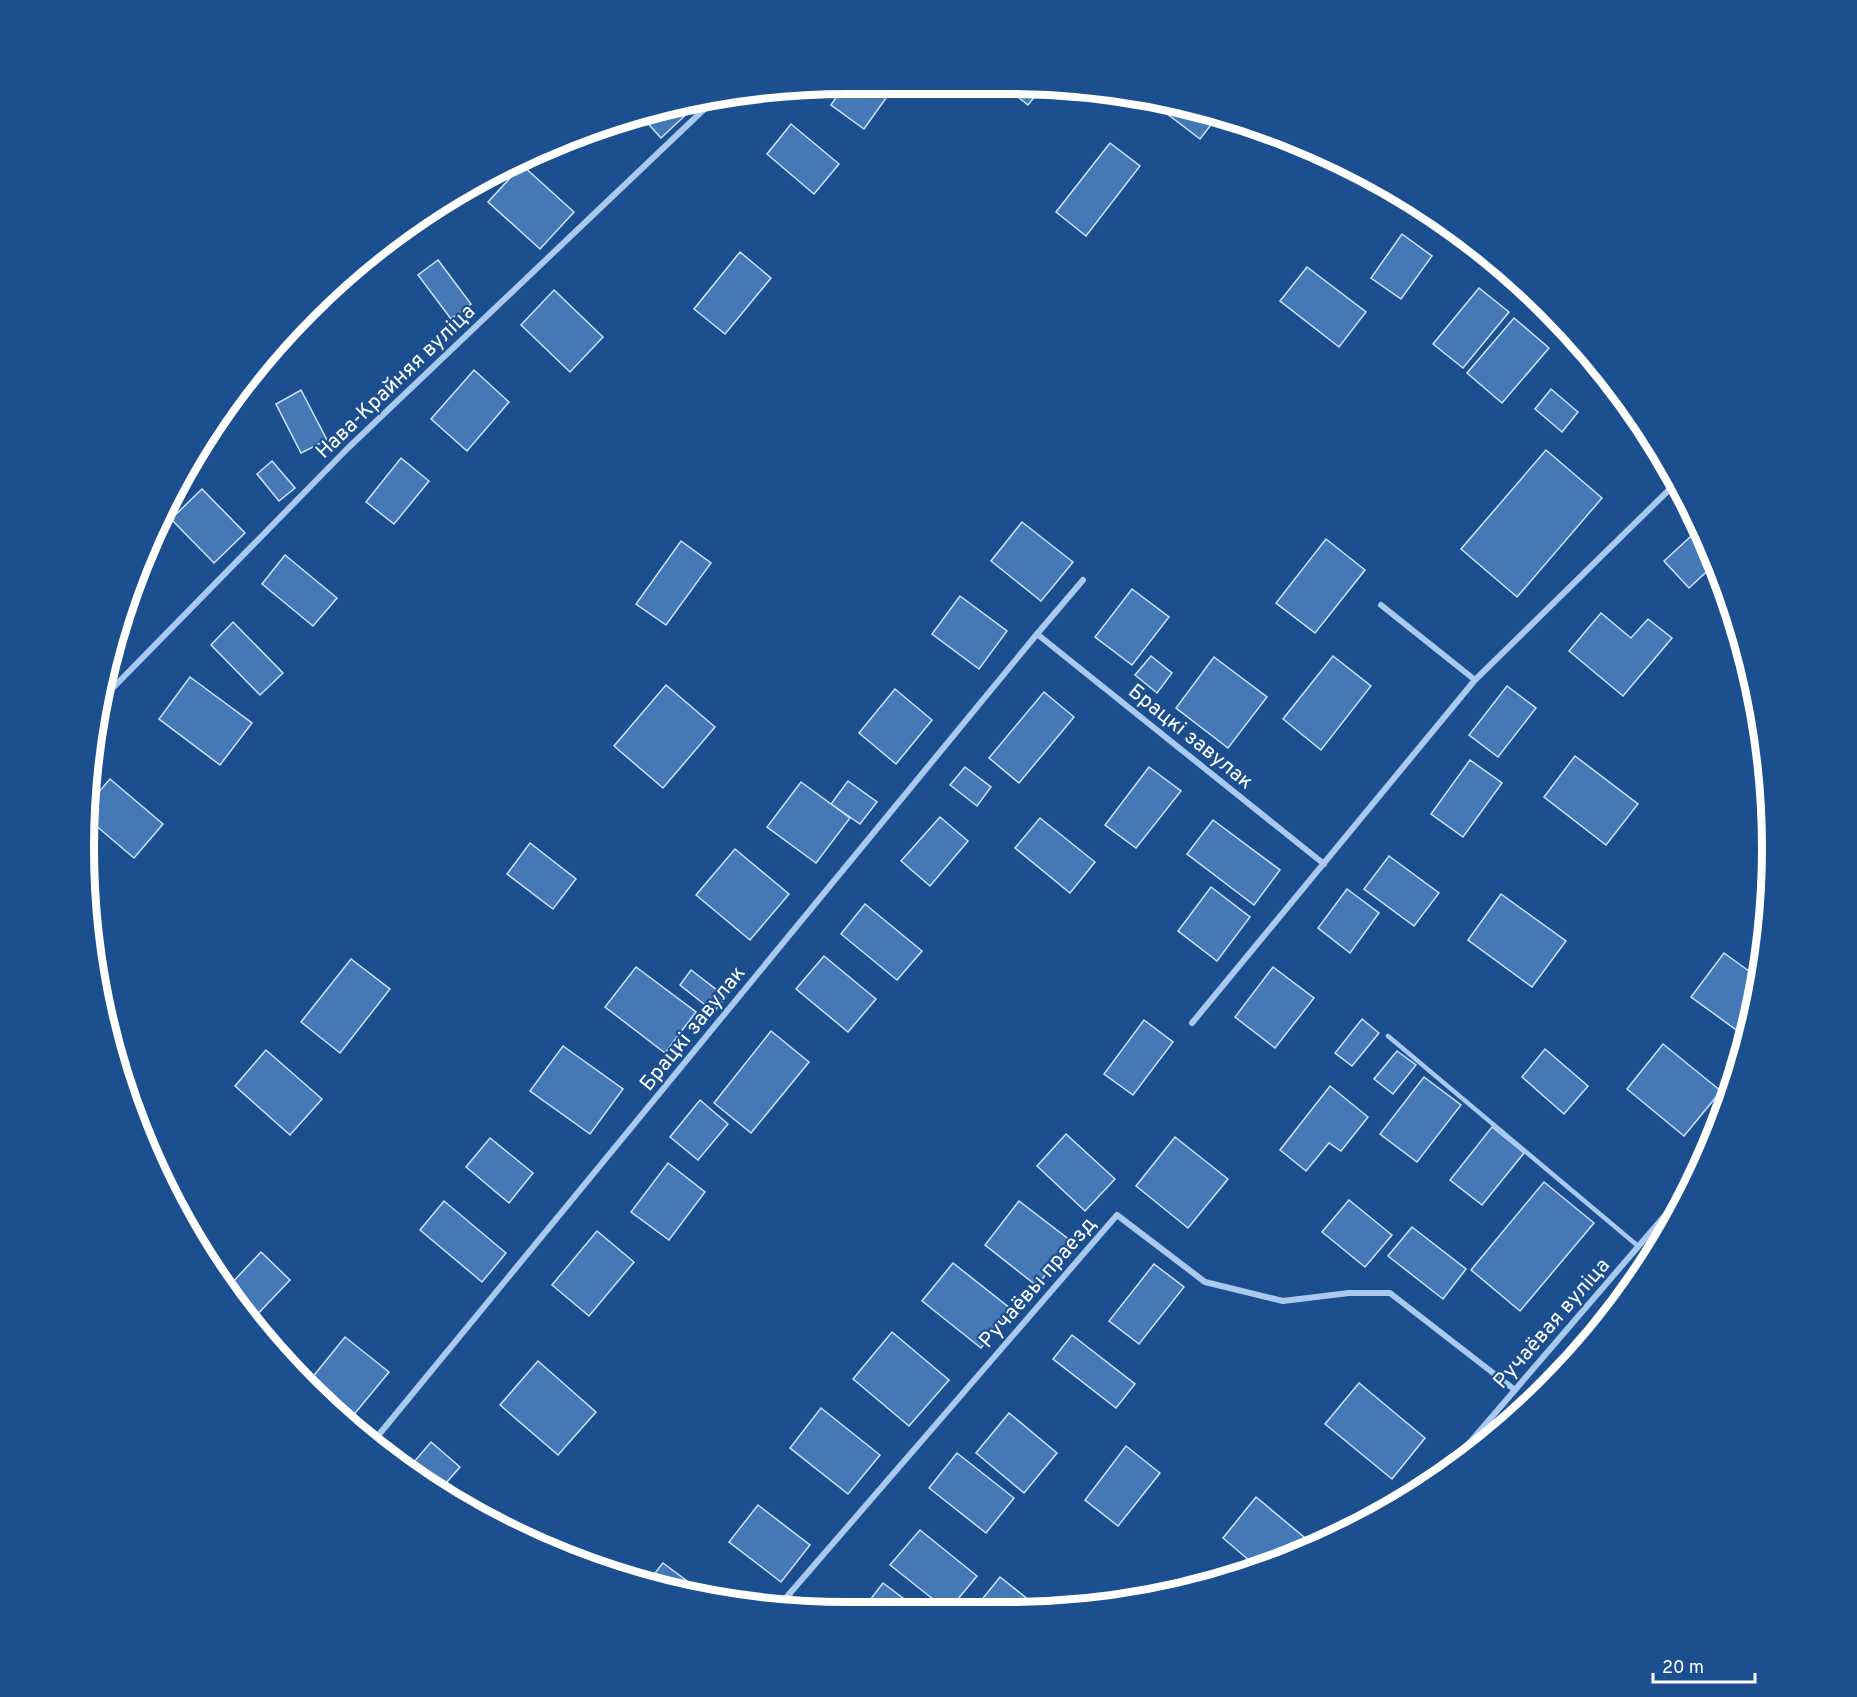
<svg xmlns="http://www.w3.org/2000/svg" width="1857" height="1697" font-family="Overpass,sans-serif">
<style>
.building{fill:#4478b7;stroke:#cfe3fa;stroke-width:1.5}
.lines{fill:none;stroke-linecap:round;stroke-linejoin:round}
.lane{stroke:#a9c9ee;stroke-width:4.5}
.street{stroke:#a9c9ee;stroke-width:6}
.labels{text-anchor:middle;stroke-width:4.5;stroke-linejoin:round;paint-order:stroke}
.street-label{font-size:21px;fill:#fff;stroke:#1b4f8f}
.rim{fill:none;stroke:#fff;stroke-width:8}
</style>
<rect width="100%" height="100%" fill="#1b4f8f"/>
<g class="building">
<polygon points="845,84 896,84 864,129 831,105"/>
<polygon points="1003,85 1043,86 1028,105"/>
<polygon points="688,102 693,108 661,138 643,118"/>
<polygon points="1169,102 1217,117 1200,139 1162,110"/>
<polygon points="791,124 839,164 814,194 767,154"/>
<polygon points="1110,143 1140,166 1086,236 1056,212"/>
<polygon points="522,165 574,212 540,249 488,202"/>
<polygon points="1402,234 1432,256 1401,299 1371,278"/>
<polygon points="740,252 771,278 725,334 694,309"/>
<polygon points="438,260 471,304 451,319 418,275"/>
<polygon points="1307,267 1366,312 1339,347 1280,301"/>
<polygon points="1479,288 1509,312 1463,368 1433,344"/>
<polygon points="554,290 603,337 570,372 521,325"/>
<polygon points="1514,318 1549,348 1502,403 1467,373"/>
<polygon points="474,370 509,402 467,451 431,419"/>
<polygon points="1551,389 1578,412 1562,432 1535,409"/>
<polygon points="301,390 327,440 301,453 276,404"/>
<polygon points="1546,450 1602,498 1517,597 1461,549"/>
<polygon points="401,458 429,481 394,524 366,502"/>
<polygon points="272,461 295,488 279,501 257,474"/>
<polygon points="202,489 245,533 214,563 171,519"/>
<polygon points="1022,522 1073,562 1041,601 991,561"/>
<polygon points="1700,528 1717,562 1689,588 1664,561"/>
<polygon points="1326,539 1365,570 1315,633 1276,603"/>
<polygon points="681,541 711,563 666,625 636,604"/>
<polygon points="285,555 337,598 313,626 262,584"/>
<polygon points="1132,589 1169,617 1132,665 1095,637"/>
<polygon points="960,596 1007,631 979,669 932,634"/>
<polygon points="1601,613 1631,638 1648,619 1672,638 1623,696 1569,651"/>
<polygon points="233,622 283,673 260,695 211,645"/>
<polygon points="1151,656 1172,673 1157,693 1135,675"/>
<polygon points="1333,656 1371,686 1321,750 1283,719"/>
<polygon points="1214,657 1267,697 1228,748 1176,708"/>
<polygon points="190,677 252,723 220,765 159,719"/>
<polygon points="666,685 715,727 663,788 614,746"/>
<polygon points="1507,686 1536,708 1498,757 1469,735"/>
<polygon points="895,689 932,720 896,764 859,733"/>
<polygon points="1044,692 1074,717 1019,783 989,758"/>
<polygon points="1575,756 1638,804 1606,845 1544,797"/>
<polygon points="1470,760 1502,783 1463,837 1431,814"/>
<polygon points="965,767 991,787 977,806 950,785"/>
<polygon points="1149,767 1181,791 1136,848 1105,825"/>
<polygon points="110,779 163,824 134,858 88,819 90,802"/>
<polygon points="848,781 877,802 860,824 831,804"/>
<polygon points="801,782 850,818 816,863 767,827"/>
<polygon points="940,817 968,841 930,886 901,861"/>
<polygon points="1040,818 1095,862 1070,893 1015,848"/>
<polygon points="1213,820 1280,870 1254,905 1187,854"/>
<polygon points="530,843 576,879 553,909 507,874"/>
<polygon points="735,849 789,894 750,940 696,895"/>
<polygon points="1389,856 1439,893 1414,926 1364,889"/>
<polygon points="1211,887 1250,917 1217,961 1178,931"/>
<polygon points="1347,889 1379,913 1350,953 1318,928"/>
<polygon points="1501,894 1566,941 1532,987 1468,940"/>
<polygon points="865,904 922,951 897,980 841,934"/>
<polygon points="1724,953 1760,979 1758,997 1746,1037 1691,997"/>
<polygon points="824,956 876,999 848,1032 796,989"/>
<polygon points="351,959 390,989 340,1053 301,1022"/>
<polygon points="636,967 696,1012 665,1053 605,1007"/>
<polygon points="1273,967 1314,998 1275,1048 1235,1017"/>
<polygon points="691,970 726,997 714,1012 680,985"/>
<polygon points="1362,1019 1379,1033 1352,1066 1335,1053"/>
<polygon points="1144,1020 1173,1042 1133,1095 1104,1074"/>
<polygon points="771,1031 809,1062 751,1133 714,1103"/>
<polygon points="1663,1044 1721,1091 1684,1136 1627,1089"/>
<polygon points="563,1046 623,1089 590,1134 530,1091"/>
<polygon points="1545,1049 1588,1086 1564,1114 1522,1077"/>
<polygon points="266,1050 322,1099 290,1135 235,1086"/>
<polygon points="1397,1051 1416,1065 1393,1094 1374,1079"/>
<polygon points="1424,1077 1461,1105 1417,1162 1380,1134"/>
<polygon points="1330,1086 1368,1117 1341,1151 1329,1143 1306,1171 1280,1150"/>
<polygon points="700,1100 728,1124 698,1160 670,1137"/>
<polygon points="1492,1127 1524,1153 1482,1205 1450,1180"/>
<polygon points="1066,1134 1115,1179 1085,1211 1037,1166"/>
<polygon points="1175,1137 1228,1179 1188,1228 1136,1186"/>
<polygon points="490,1138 533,1173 509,1203 466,1167"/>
<polygon points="668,1163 705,1192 669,1240 631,1212"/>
<polygon points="1544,1182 1594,1223 1520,1311 1471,1270"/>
<polygon points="1349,1200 1392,1235 1365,1267 1322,1232"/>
<polygon points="444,1201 506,1253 482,1282 420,1230"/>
<polygon points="1019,1201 1071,1241 1037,1286 985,1245"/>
<polygon points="1412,1227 1466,1269 1443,1299 1388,1256"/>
<polygon points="597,1231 634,1262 589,1316 552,1285"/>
<polygon points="261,1252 290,1280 250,1322 242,1314 227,1288"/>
<polygon points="953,1263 1011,1309 981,1348 922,1301"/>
<polygon points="1154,1264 1184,1287 1139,1344 1109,1321"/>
<polygon points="892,1332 949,1380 909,1426 853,1379"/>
<polygon points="1072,1335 1135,1384 1116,1408 1053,1359"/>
<polygon points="345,1337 389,1372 347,1423 335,1413 307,1384"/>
<polygon points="538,1361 596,1412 558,1455 500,1405"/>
<polygon points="1359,1383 1425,1438 1392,1479 1325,1424"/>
<polygon points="821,1408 880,1455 848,1494 790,1448"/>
<polygon points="1009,1413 1057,1453 1024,1493 976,1453"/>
<polygon points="431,1442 460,1467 439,1491 408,1469"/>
<polygon points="1126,1446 1160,1473 1118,1526 1085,1500"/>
<polygon points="957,1453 1014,1498 986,1533 929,1488"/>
<polygon points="1256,1497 1316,1547 1301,1555 1258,1568 1223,1538"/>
<polygon points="758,1505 810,1545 781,1582 729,1542"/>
<polygon points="920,1530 977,1576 948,1611 890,1565"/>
<polygon points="663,1563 691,1584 685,1592 647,1583"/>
<polygon points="1000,1577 1029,1600 1019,1612 972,1612"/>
<polygon points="883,1583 920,1611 863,1609"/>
</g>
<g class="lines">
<g class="lane">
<polyline points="1388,1036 1638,1246"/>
<polyline points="788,1595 806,1608"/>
</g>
<g class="street">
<polyline points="1487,257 1591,359"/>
<polyline points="1083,580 1037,634 1324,864"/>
<polyline points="1381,605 1475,680"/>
<polyline points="104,697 347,449 717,97"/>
<polyline points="1192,1023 1475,680 1676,483"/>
<polyline points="372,1443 1037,634"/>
<polyline points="1435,1483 1692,1184"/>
<polyline points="778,1607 1117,1215 1205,1282 1283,1301 1349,1293 1390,1293 1515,1390"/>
</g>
</g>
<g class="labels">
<g class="street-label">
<text transform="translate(395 381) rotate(-44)" y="7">Нава-Крайняя вуліца</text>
<text transform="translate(1191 736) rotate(39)" y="7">Брацкі завулак</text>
<text transform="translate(692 1028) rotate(-51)" y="7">Брацкі завулак</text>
<text transform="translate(1037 1282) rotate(-49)" y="7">Ручаёвы праезд</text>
<text transform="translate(1551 1323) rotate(-49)" y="7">Ручаёвая вуліца</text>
</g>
</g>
<path d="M0 0H1857V1697H0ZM848 94H1008A754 754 0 0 1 1762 848V848A754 754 0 0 1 1008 1602H848A754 754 0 0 1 94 848V848A754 754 0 0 1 848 94Z" fill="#1b4f8f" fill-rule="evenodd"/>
<path class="rim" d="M848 94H1008A754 754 0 0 1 1762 848V848A754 754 0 0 1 1008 1602H848A754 754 0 0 1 94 848V848A754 754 0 0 1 848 94Z"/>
<path d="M1653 1673v9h102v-9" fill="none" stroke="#ffffff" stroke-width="3"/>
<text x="1662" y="1673" font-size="18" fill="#ffffff" stroke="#1b4f8f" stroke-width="4.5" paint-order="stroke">20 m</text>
</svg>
